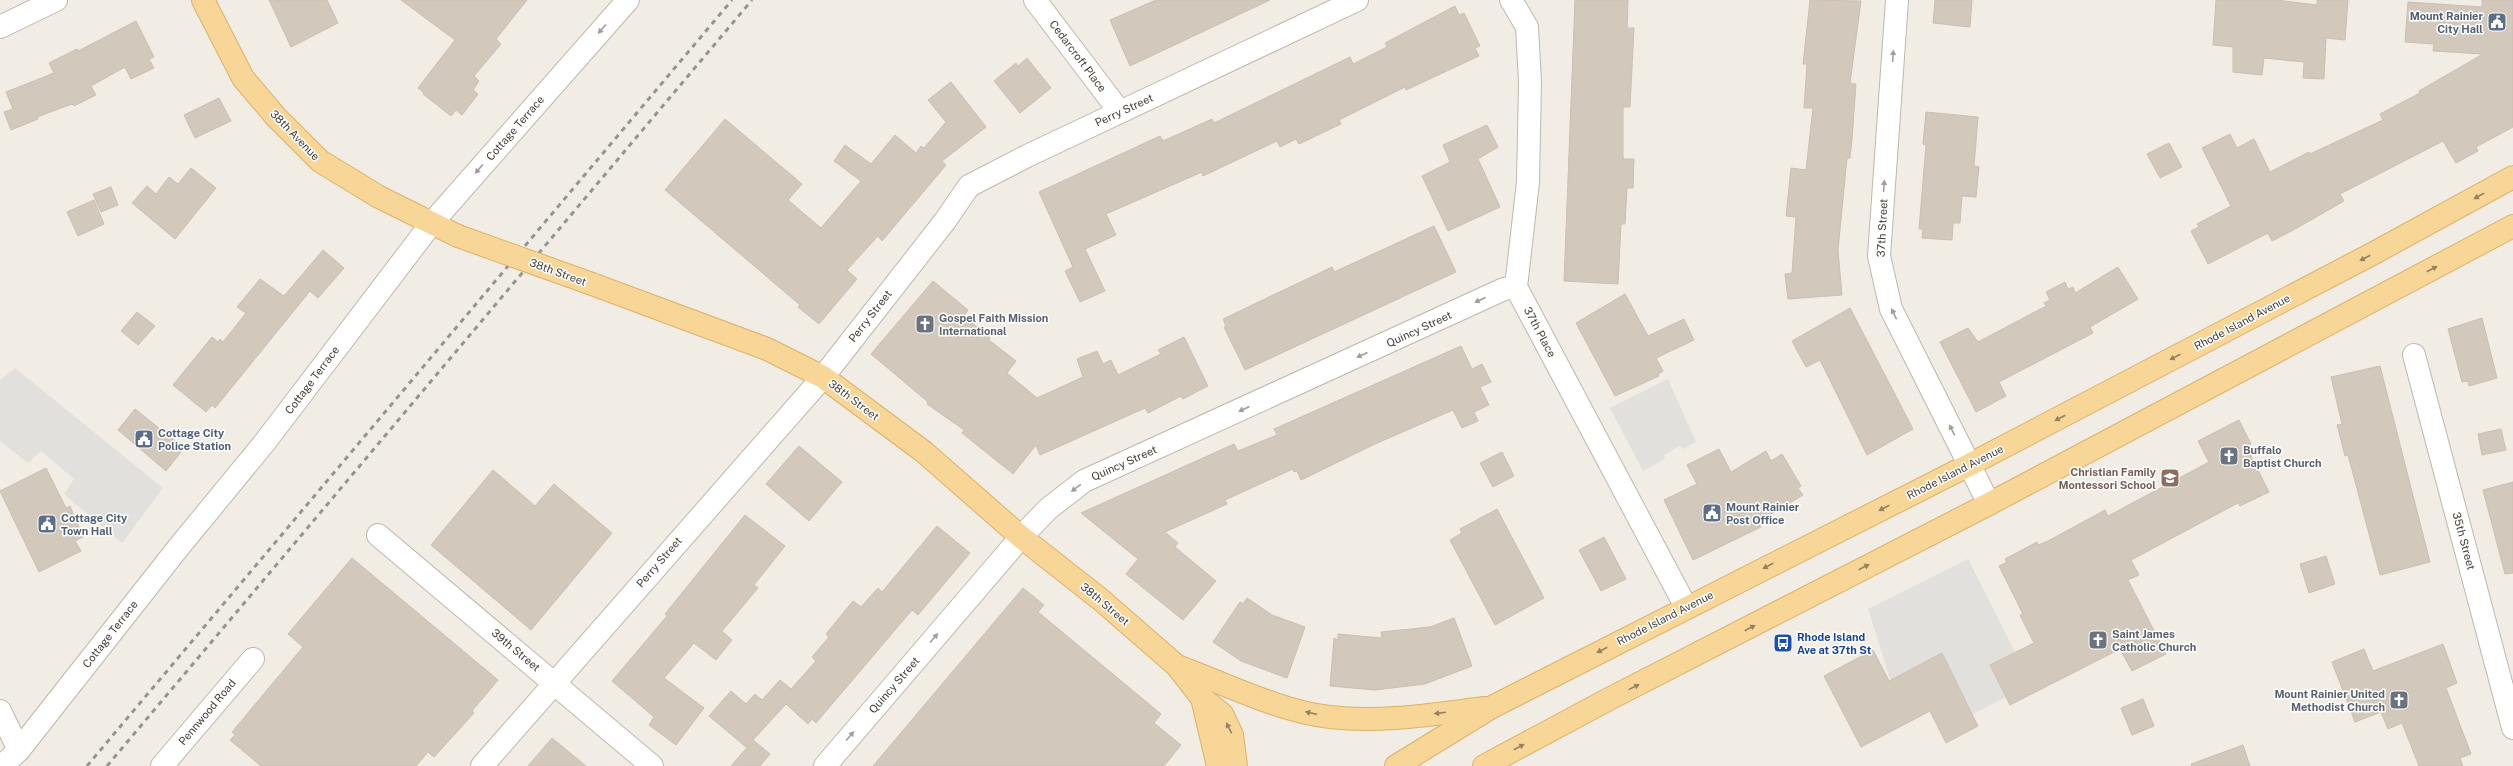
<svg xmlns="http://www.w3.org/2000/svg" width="2513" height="766" font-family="'Public Sans',sans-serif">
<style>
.parking{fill:#e2e0dd}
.building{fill:#d2c8bb;stroke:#ccbfaf}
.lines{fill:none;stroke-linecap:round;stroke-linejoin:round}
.minor-casing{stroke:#bfb7ab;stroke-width:24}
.major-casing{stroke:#dbb269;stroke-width:24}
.minor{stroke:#fff;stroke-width:22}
.major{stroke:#f8d697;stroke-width:22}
.rail{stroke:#949494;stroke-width:3;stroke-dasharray:5 5;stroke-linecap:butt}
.major-bridge-casing{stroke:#dbb269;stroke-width:24;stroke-linecap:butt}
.major-bridge{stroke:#f8d697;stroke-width:22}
.oneway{fill:#a19e9a}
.oneway2{fill:#948261}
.labels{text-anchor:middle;stroke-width:3;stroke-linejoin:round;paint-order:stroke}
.service-label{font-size:11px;font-weight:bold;fill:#4e5e75;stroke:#fff;text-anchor:start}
.street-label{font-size:11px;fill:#433d35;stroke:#fff}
.worship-label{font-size:11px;font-weight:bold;fill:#5b616d;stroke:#fff;text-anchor:start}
.education-label{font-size:11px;font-weight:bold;fill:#785e54;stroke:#fff;text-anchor:end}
.transit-label{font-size:11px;font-weight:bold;fill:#164399;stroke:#fff;text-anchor:start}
</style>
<rect width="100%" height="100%" fill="#f1ede5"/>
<g class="parking">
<polygon points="15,368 163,488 122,543 64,494 74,479 41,451 28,463 0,441 0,380"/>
<polygon points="1668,379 1696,442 1683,449 1680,446 1664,455 1665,459 1643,471 1610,408"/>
<polygon points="1968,559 2015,652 1990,666 2006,697 1973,714 1942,654 1891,682 1868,609"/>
</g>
<g class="building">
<polygon points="269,0 327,0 338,23 291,47"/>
<polygon points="401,0 527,0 496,39 501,44 474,76 479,81 473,90 478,94 462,115 456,110 451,116 423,94 424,93 418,88 455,40"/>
<polygon points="1156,0 1270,0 1130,66 1110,20"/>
<polygon points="1575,0 1628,0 1627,28 1634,28 1630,107 1623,107 1623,159 1634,159 1633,188 1627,188 1625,224 1621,224 1618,284 1564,281"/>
<polygon points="1810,0 1861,1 1850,83 1856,84 1852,139 1850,158 1847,158 1838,250 1842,295 1788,299 1785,274 1792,273 1796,217 1786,216 1791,168 1806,170 1813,108 1804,108 1807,64 1803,64"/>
<polygon points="1935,0 1972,0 1970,27 1933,23"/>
<polygon points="2216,0 2276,0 2317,5 2317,0 2348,0 2345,40 2326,38 2324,79 2303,78 2304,62 2264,58 2262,75 2233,72 2233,47 2213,45"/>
<polygon points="2482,0 2513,0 2513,127 2476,147 2478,151 2456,163 2443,141 2340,194 2344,201 2297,228 2272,241 2268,233 2208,264 2191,231 2199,227 2197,224 2231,206 2202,148 2230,134 2237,148 2254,139 2270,172 2309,152 2310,154 2383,120 2380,114 2420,93 2419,91 2483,54 2433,51 2434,44 2405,42 2408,2 2482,7"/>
<polygon points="1455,6 1459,15 1464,13 1480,46 1475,48 1479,56 1406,90 1405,87 1339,120 1341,124 1299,144 1296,139 1280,147 1277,141 1203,176 1202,172 1106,214 1116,235 1085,249 1105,291 1080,302 1065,271 1073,267 1039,192 1160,136 1163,141 1212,119 1214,123 1350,57 1353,64 1387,47 1385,43"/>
<polygon points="136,21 154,57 149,59 154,68 131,79 125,67 91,86 96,95 74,106 72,104 37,117 38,119 11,130 4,112 13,109 6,92 54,73 49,63 77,49 78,51"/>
<polygon points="1027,58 1051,88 1020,113 994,81 1016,63 1018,66"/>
<polygon points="951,82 986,127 942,161 946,165 882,241 878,236 847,270 857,279 819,324 798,307 800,305 665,190 725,119 802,184 788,200 821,228 861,181 834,161 845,145 871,164 895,135 916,153 921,146 924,148 946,122 928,100"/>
<polygon points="219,98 231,121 195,138 184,115"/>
<polygon points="1926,112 1978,117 1974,166 1979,167 1976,197 1962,196 1960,223 1953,223 1952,240 1922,238 1923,229 1919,229 1926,145 1923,144"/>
<polygon points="1487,125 1498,147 1478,159 1500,207 1448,231 1422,176 1450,162 1443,145"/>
<polygon points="2169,143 2182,167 2160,178 2147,154"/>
<polygon points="191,168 216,188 175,239 132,203 147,186 156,194 169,177 178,184"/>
<polygon points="111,187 118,205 101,212 93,194"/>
<polygon points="94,200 104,224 78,236 67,212"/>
<polygon points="1434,226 1456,272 1245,370 1224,327 1226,326 1223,319 1332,267 1334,272"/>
<polygon points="323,250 344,268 318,298 310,291 215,408 212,405 206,412 173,385 212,337 218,342 220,339 223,342 246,313 237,307 260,279 284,296"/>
<polygon points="2118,267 2138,299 2090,327 2093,333 1999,382 2006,396 1976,412 1940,342 1968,328 1978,342 2046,306 2044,303 2050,300 2046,292 2065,282 2068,289 2073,287 2075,293"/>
<polygon points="933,281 968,310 964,316 990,338 989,340 1016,361 1007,373 1037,398 1083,377 1077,359 1097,351 1103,364 1111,360 1118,375 1161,354 1158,350 1184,337 1208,386 1183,399 1181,396 1148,413 1145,408 1040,455 1036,445 1013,474 962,433 964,430 927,404 928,402 871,354"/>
<polygon points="1625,294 1648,336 1684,319 1694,340 1656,358 1663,371 1658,374 1659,376 1615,396 1576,323"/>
<polygon points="1850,308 1913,429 1867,455 1820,360 1806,367 1792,341"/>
<polygon points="137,312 155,326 138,345 121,331"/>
<polygon points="2482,318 2497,378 2469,386 2468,381 2462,382 2448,329"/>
<polygon points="1461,346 1472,369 1482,364 1491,382 1480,387 1489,405 1474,412 1478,421 1462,428 1453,410 1375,444 1301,480 1297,471 1294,472 1293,469 1225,500 1227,504 1165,532 1178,543 1175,547 1216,581 1183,620 1126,574 1138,559 1081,513 1234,444 1238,451 1277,435 1274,429"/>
<polygon points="2380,366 2430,562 2380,575 2348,455 2345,456 2337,425 2342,424 2331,377"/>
<polygon points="135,409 184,448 166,471 118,430"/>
<polygon points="2239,420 2251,444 2246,446 2269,492 2240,506 2238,503 2131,560 2139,575 2128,580 2166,654 2132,671 2120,649 2010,705 1990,665 2034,643 2020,615 2023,614 1999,566 2007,562 2005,559 2037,542 2038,545 2048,541 2105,510 2108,516 2209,462 2198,441"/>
<polygon points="2501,429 2506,450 2482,455 2478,434"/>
<polygon points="799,446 842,482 809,521 766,484"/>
<polygon points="1719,449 1731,472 1766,451 1771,461 1782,454 1801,486 1798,488 1803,495 1758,522 1761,527 1693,560 1664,500 1697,484 1687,465"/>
<polygon points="1502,452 1514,476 1493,487 1480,463"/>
<polygon points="46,468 66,508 70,506 83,537 75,541 81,551 39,572 0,491"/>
<polygon points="493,470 535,506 554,484 612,533 531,630 431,545"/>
<polygon points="2513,482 2513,573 2505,574 2483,490"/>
<polygon points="1497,509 1544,598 1495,625 1450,540 1462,533 1460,529"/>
<polygon points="745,515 785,546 754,585 758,588 722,631 732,640 716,660 694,643 664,678 704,708 676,745 649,725 654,717 612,681 667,616 665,614"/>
<polygon points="937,526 970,553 918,615 912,610 816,723 812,719 808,724 786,704 753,740 770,754 760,766 731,766 751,743 746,747 709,716 731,691 746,704 755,694 762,700 780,680 791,689 816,661 812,657 829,637 826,634 853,601 861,607 878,588 882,592"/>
<polygon points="1604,537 1626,579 1601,591 1579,550"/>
<polygon points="2326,556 2335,584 2309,593 2300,564"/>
<polygon points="352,558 498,680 472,711 474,713 434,757 428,752 416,766 261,766 230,740 235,735 232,732 303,647 288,634"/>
<polygon points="1023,588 1044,605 1038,612 1161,714 1154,723 1181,745 1164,766 873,766"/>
<polygon points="1247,598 1272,615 1305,627 1287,678 1241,661 1213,642 1240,602 1243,604"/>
<polygon points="1454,618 1472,666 1425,684 1375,690 1330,686 1334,638 1338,640 1338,634 1382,638 1381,632 1430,627"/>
<polygon points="2443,644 2457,683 2446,688 2471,754 2460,758 2463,766 2419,766 2402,723 2388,729 2381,712 2355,722 2332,662 2364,649 2373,671"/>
<polygon points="1873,650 1889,681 1942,653 1978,726 1946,743 1930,711 1861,747 1824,676"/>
<polygon points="2143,699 2154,726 2132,735 2121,708"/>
<polygon points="552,738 586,766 528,766"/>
<polygon points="2243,745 2250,766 2192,766 2191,764"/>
</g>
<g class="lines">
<defs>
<g id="minor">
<polyline points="1035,0 1120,112"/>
<polyline points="1511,0 1527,27 1530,82 1528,182 1516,287 1686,607"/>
<polyline points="1897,0 1879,256 1891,309 1989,504"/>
<polyline points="0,27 56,0"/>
<polyline points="2414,355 2513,728"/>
<polyline points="378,535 652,766"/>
<polyline points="0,711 19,750"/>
<polyline points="2,766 19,750 178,548 265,442 431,224 628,0"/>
<polyline points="162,766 253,659"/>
<polyline points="482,766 823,377 945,221 969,186 1027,156 1357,0"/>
<polyline points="825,766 1021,537 1048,509 1084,481 1504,289 1516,287"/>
</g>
<g id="major">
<polyline points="203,0 243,78 276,117 320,161 379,197 458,236"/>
<polyline points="592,284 767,349 823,377 924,452 1021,537 1100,599 1177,666 1202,698 1222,714 1232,735 1236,766"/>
<path d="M1177 666C1224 683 1281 712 1330 717 1382 723 1434 714 1485 708"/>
<polyline points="1202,698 1218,766"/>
<polyline points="1396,766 1492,707 1969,465 2374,253 2513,177"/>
<polyline points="1484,766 1609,699 1989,504 2513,226"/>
</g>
</defs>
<use href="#minor" class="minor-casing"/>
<use href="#major" class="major-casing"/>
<use href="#minor" class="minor"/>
<use href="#major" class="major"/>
<g class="rail">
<polyline points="87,766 732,0"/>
<polyline points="107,766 752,0"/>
</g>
<defs>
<polyline id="major-bridge" points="458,236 592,284"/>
</defs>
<use href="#major-bridge" class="major-bridge-casing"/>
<use href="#major-bridge" class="major-bridge"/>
</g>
<defs><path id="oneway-solid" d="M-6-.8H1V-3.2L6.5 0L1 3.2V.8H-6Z"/></defs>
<g class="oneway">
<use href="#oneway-solid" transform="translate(602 29) rotate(131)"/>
<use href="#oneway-solid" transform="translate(1893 56) rotate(-86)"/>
<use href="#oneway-solid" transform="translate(479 169) rotate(131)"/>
<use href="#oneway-solid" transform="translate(1884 186) rotate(-86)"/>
<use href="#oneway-solid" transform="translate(1480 300) rotate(155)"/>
<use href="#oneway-solid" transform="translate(1894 314) rotate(-115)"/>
<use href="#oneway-solid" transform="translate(1362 355) rotate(155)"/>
<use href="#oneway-solid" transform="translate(1244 409) rotate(156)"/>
<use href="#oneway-solid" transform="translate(1952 430) rotate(-117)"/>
<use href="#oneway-solid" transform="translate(1076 488) rotate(143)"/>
<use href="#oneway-solid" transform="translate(934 638) rotate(-49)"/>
<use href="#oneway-solid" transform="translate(850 736) rotate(-49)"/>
</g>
<g class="oneway2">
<use href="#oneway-solid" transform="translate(2479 196) rotate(151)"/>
<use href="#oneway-solid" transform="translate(2365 258) rotate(152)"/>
<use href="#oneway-solid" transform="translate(2432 269) rotate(-28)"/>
<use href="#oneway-solid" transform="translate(2175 357) rotate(152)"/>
<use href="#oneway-solid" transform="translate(2060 418) rotate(152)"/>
<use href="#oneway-solid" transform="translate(1884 508) rotate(153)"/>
<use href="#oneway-solid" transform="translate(1768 566) rotate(153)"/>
<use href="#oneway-solid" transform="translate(1864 567) rotate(-27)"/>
<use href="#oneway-solid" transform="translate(1750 628) rotate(-28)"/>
<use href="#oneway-solid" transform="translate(1602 650) rotate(153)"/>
<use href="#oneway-solid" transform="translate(1634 687) rotate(-26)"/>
<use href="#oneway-solid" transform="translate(1311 713) rotate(-167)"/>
<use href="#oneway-solid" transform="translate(1440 713) rotate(173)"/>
<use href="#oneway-solid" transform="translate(1229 728) rotate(-117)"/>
<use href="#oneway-solid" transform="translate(1519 747) rotate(-28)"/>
</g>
<defs>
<symbol id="civic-square" viewBox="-11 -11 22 22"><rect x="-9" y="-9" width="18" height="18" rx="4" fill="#5c6f8a" stroke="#fff"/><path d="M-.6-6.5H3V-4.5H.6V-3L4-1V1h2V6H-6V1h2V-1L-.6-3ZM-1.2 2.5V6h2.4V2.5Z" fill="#fff"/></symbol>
<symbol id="church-square" viewBox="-11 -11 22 22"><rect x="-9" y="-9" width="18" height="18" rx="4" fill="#6b7280" stroke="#fff"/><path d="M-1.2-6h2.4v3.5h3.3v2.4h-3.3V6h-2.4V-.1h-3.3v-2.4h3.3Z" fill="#fff"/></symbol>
<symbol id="school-square" viewBox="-11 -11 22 22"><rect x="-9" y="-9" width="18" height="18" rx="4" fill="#8d6e63" stroke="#fff"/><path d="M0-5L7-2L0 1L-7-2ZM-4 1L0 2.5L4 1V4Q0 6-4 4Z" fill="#fff"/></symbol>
<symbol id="bus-square" viewBox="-11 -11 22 22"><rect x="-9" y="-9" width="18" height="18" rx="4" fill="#1a4fb4" stroke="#fff"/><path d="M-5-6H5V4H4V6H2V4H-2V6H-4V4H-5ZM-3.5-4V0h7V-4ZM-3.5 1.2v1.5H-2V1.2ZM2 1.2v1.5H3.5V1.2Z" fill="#fff"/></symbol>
</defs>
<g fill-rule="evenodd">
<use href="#civic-square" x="2486" y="11" width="22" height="22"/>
<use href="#church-square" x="914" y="313" width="22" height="22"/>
<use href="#civic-square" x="133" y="428" width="22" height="22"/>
<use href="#church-square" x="2218" y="445" width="22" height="22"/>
<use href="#school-square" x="2159" y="467" width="22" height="22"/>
<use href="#civic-square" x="1701" y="502" width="22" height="22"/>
<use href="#civic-square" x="36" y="513" width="22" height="22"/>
<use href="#church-square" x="2087" y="629" width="22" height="22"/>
<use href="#bus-square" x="1772" y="632" width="22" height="22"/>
<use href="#church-square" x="2388" y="689" width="22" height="22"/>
</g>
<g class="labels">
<g class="service-label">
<text x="2483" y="20" text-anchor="end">Mount Rainier<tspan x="2483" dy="13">City Hall</tspan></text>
<text x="158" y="437">Cottage City<tspan x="158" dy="13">Police Station</tspan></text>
<text x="1726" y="511">Mount Rainier<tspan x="1726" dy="13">Post Office</tspan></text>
<text x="61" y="522">Cottage City<tspan x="61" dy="13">Town Hall</tspan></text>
</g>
<g class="street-label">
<text transform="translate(1078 56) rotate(53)" y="4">Cedarcroft Place</text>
<text transform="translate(1124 110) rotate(-25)" y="4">Perry Street</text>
<text transform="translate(515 128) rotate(-49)" y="4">Cottage Terrace</text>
<text transform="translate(295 135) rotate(46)" y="4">38th Avenue</text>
<text transform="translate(1882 228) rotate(-87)" y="4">37th Street</text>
<text transform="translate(558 272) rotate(20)" y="4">38th Street</text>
<text transform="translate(870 316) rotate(-52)" y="4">Perry Street</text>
<text transform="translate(2242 322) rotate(-28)" y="4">Rhode Island Avenue</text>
<text transform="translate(1419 329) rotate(-25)" y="4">Quincy Street</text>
<text transform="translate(1540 332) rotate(62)" y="4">37th Place</text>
<text transform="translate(312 380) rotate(-53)" y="4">Cottage Terrace</text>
<text transform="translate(854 400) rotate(37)" y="4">38th Street</text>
<text transform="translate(1124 463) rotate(-24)" y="4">Quincy Street</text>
<text transform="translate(1955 472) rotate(-27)" y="4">Rhode Island Avenue</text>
<text transform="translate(2464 541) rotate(75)" y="4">35th Street</text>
<text transform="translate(659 562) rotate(-49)" y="4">Perry Street</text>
<text transform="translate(1105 604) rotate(40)" y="4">38th Street</text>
<text transform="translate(1665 618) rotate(-27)" y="4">Rhode Island Avenue</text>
<text transform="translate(110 634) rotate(-52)" y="4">Cottage Terrace</text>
<text transform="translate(516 650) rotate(40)" y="4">39th Street</text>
<text transform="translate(894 685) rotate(-49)" y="4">Quincy Street</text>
<text transform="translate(207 712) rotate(-50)" y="4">Pennwood Road</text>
</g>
<g class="worship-label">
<text x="939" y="322">Gospel Faith Mission<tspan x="939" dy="13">International</tspan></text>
<text x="2243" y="454">Buffalo<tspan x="2243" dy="13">Baptist Church</tspan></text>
<text x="2112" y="638">Saint James<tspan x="2112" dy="13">Catholic Church</tspan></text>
<text x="2385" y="698" text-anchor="end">Mount Rainier United<tspan x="2385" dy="13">Methodist Church</tspan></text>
</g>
<g class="education-label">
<text x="2156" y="476">Christian Family<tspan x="2156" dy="13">Montessori School</tspan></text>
</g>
<g class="transit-label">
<text x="1797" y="641">Rhode Island<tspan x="1797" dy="13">Ave at 37th St</tspan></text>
</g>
</g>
</svg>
